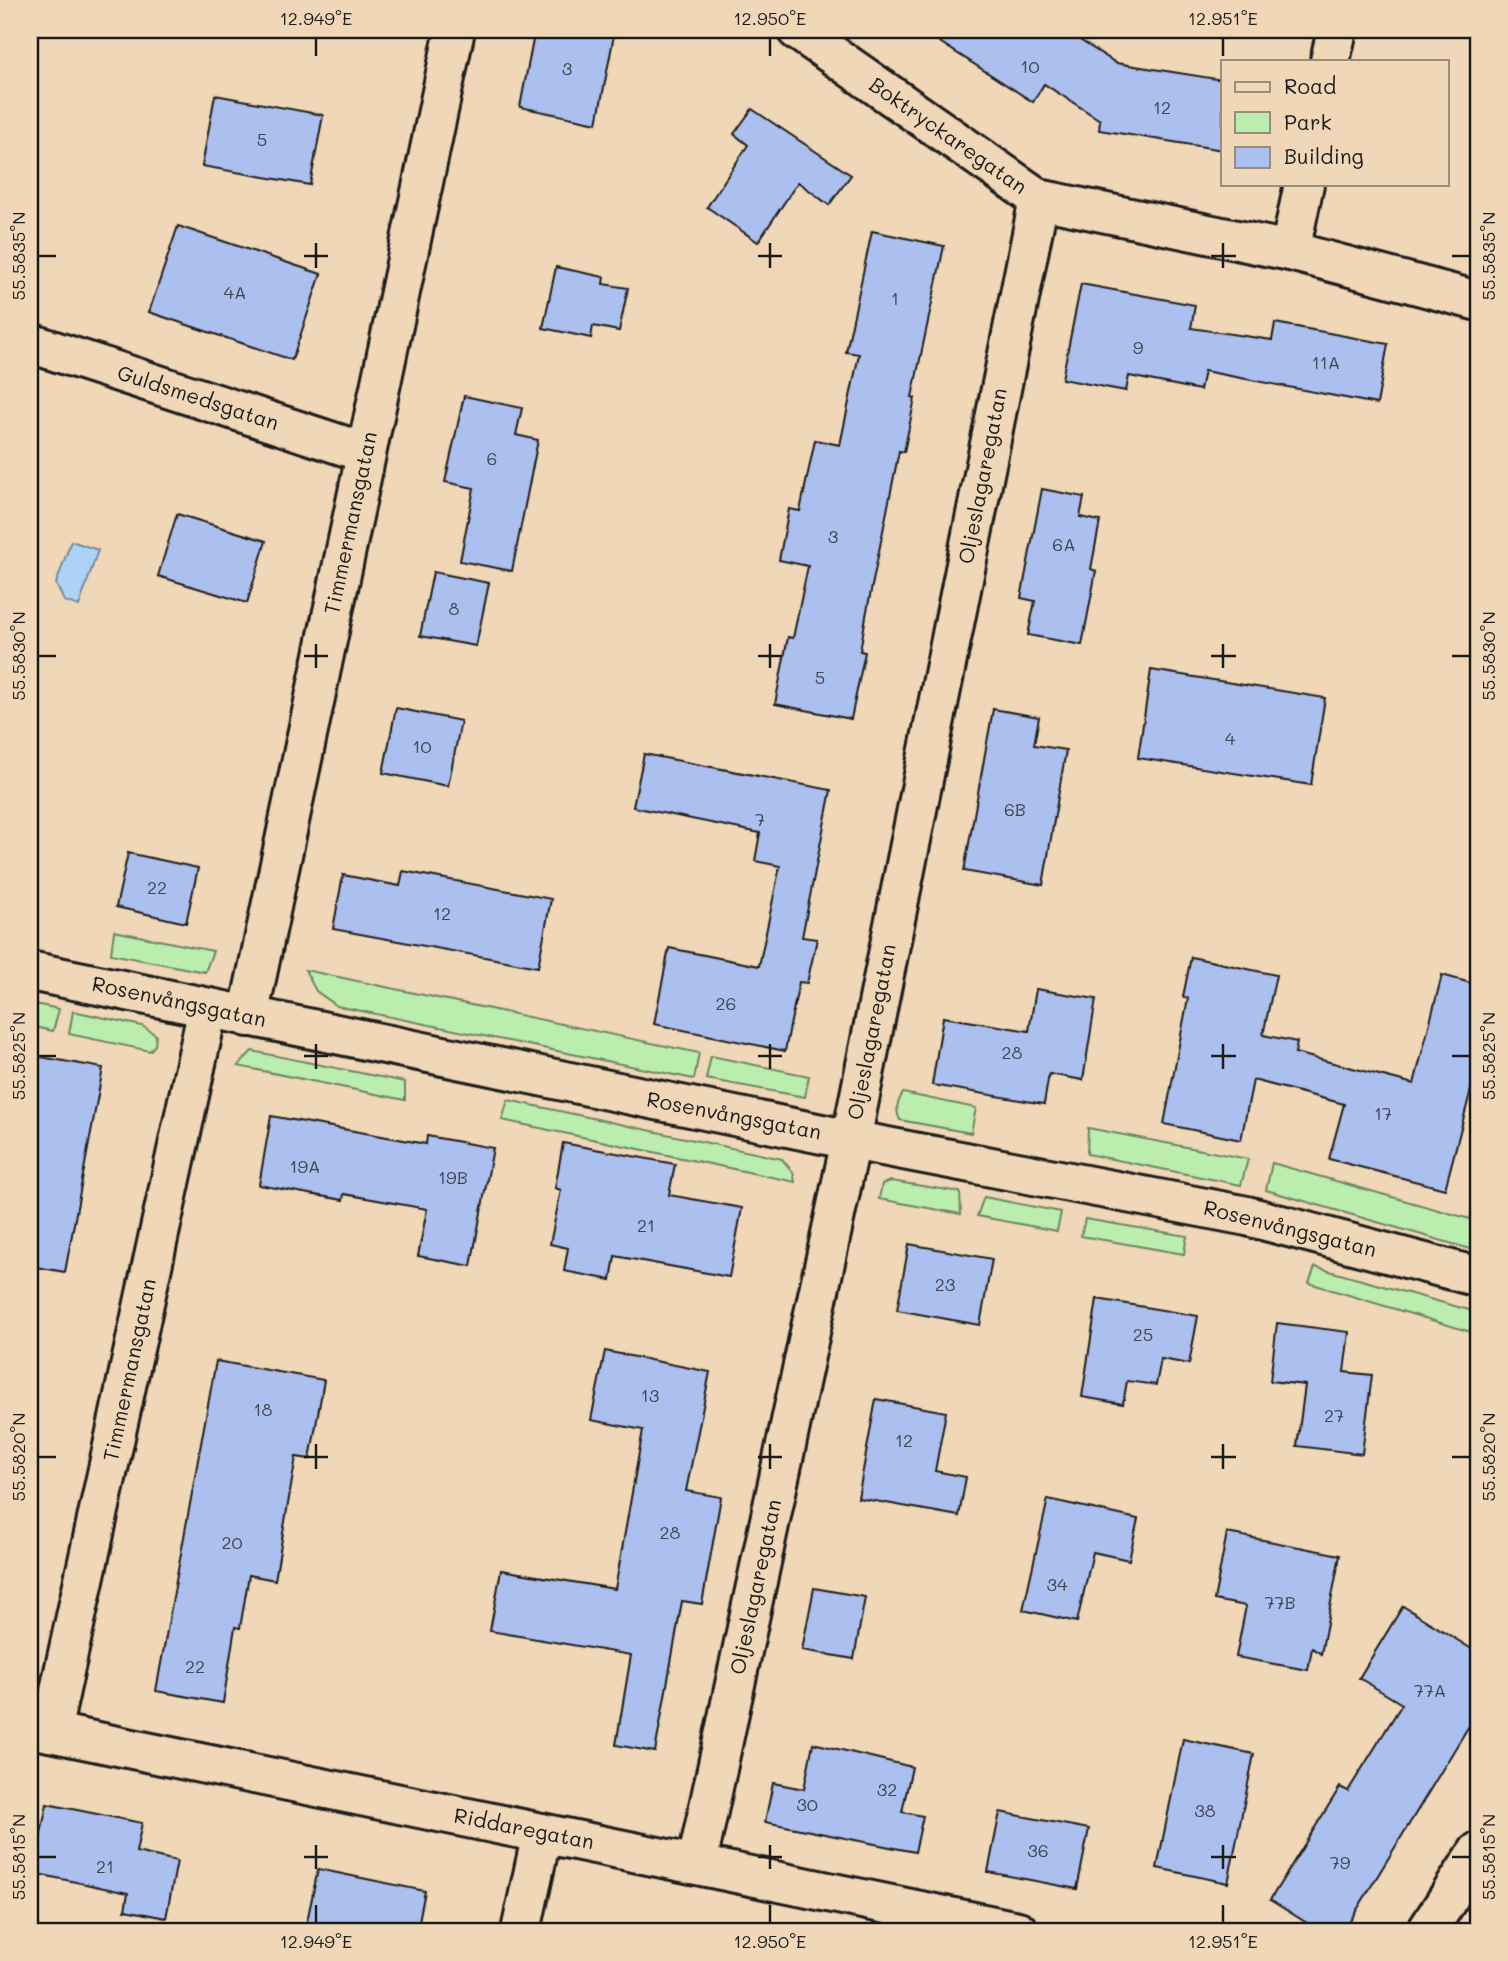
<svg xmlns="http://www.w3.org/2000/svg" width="1508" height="1961" font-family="Mali,sans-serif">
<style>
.green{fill:#bbeeae;stroke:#6c8565;stroke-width:2}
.water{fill:#acd3f6;stroke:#728a9f;stroke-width:2}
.building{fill:#abc0ee;stroke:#1c1c1c;stroke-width:2}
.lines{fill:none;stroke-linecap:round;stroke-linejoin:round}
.minor-casing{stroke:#1c1c1c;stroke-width:44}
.minor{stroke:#f0d7b7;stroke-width:38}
.ticks{fill:none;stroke:#1c1c1c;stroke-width:2.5}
.labels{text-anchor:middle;stroke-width:5;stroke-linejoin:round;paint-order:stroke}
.number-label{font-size:18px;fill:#404550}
.street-label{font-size:21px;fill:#1c1c1c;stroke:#f0d7b7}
.neatline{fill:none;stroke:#1c1c1c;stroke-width:2.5}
.ticks-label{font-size:18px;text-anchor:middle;fill:#1c1c1c}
</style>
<rect width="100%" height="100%" fill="#f0d7b7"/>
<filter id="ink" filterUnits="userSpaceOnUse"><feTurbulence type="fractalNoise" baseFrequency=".0143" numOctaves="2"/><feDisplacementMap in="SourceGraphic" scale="14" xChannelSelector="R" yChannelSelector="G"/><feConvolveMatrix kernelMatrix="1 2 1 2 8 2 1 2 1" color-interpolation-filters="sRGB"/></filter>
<g filter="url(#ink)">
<g class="green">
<polygon points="114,931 213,951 205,972 111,954"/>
<polygon points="305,970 699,1053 694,1079 337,1006 316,991"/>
<polygon points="30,1003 59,1009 53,1031 30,1026"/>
<polygon points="73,1011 142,1026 156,1035 155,1045 150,1051 69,1034"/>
<polygon points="252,1051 405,1082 405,1100 238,1066"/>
<polygon points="711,1056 809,1076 805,1097 706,1079"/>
<path d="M903 1093 976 1108 971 1133 900 1120C895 1109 897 1103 903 1093Z"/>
<polygon points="508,1100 782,1159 793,1172 795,1182 502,1120"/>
<polygon points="1088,1128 1248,1159 1241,1185 1087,1154"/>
<polygon points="1272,1163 1470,1219 1478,1193 1478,1249 1474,1250 1266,1190"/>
<polygon points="891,1181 960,1192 961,1214 879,1199 882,1184"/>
<polygon points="984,1197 1061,1212 1057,1231 977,1216"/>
<polygon points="1085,1219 1187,1236 1184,1254 1081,1236"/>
<polygon points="1315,1267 1476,1312 1474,1333 1309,1283"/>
</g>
<polygon class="water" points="71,541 98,550 79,606 64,601 56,584"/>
<g class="building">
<polygon points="535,30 615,30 597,123 520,107"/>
<polygon points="921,30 1064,30 1116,63 1223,80 1223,150 1099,130 1100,120 1044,84 1033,102"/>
<polygon points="215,95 323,115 310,185 202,166"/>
<polygon points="752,109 851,175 829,205 798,182 758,242 707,207 748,145 734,134"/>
<polygon points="178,226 321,274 292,360 149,312"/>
<polygon points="872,231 944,246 912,397 915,398 904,452 899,451 866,616 860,651 865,652 851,719 775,704 788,637 793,638 808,566 779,560 789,509 800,511 815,440 840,445 859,354 846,352"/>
<polygon points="556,267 604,277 603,284 628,288 619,331 593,326 591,338 543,328"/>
<polygon points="1081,284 1195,305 1191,328 1272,340 1275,323 1388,344 1377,404 1204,371 1200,390 1129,376 1126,391 1062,379"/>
<polygon points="464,396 522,408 516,435 538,440 512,571 460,561 474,488 445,482"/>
<polygon points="1042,489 1084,497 1080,517 1100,521 1091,569 1096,571 1082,645 1028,635 1035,601 1021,598"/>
<polygon points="177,514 266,541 247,603 158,576"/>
<polygon points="433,572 489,583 476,646 420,636"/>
<polygon points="1151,670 1325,698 1311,785 1138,758"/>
<polygon points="396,708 461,721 448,786 383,773"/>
<polygon points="993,709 1039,717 1034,745 1066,750 1043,885 964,871"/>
<polygon points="644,754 831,790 802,937 817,939 807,983 799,982 785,1051 654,1024 669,948 759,966 780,866 755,861 760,833 633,807"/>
<polygon points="128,853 198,868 186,923 116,907"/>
<polygon points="403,871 551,899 538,967 333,929 343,875 400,886"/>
<polygon points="1191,957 1276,975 1263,1035 1297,1042 1295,1053 1414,1084 1442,975 1478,985 1478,1063 1445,1189 1329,1159 1344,1104 1253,1080 1241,1140 1164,1124 1188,998 1183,997"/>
<polygon points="1036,989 1096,999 1083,1080 1049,1074 1044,1104 932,1085 943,1017 1029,1031"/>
<polygon points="30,1055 103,1068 65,1272 30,1266"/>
<polygon points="271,1116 426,1144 427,1136 493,1148 471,1266 418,1256 427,1209 344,1194 343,1200 259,1185"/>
<polygon points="563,1143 675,1164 669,1195 742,1208 729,1277 615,1256 611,1280 564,1271 568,1248 550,1244 561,1190 555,1188"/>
<polygon points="909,1244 992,1259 980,1325 897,1310"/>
<polygon points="1097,1299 1198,1316 1189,1364 1161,1359 1156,1385 1127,1381 1123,1404 1082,1397"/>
<polygon points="1277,1323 1349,1332 1344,1372 1372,1375 1362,1454 1297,1446 1305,1385 1270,1381"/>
<polygon points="605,1351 710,1372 686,1491 721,1497 702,1604 682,1601 655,1752 616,1745 631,1655 490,1631 501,1570 615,1589 643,1430 591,1420"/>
<polygon points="216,1361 324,1380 310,1459 296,1457 275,1580 249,1575 240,1628 235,1627 223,1703 156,1691"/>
<polygon points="876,1399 946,1412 935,1471 966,1477 959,1516 858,1498"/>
<polygon points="1048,1499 1138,1519 1129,1560 1093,1552 1077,1622 1023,1610"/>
<polygon points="1227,1533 1340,1555 1321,1654 1312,1648 1308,1670 1236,1657 1246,1606 1214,1600"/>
<polygon points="814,1588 865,1597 854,1659 802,1650"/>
<polygon points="1403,1606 1478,1653 1478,1711 1344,1931 1320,1931 1270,1900 1340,1787 1348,1791 1402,1704 1359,1678"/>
<polygon points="1183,1739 1254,1754 1228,1883 1157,1868"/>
<polygon points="813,1743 912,1767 902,1812 923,1816 915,1852 765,1822 773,1783 804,1789"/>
<polygon points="47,1804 142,1823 136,1852 177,1861 166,1918 125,1910 128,1893 33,1873"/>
<polygon points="1000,1812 1089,1829 1077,1889 988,1872"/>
<polygon points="318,1869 425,1891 417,1931 305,1931"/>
</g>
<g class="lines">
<defs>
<g id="minor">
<polyline points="797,30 1039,199 1290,251 1478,301"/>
<polyline points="1330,61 1337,30"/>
<polyline points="1290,251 1304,184"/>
<polyline points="30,343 366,453"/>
<polyline points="30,971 851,1140 1247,1216 1478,1277"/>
<polyline points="248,1017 455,30"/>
<polyline points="30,1728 1018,1931"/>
<polyline points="51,1732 208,1008"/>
<polyline points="697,1863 851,1140 1039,199"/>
<polyline points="521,1931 542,1833"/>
<polyline points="1427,1931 1478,1852"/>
</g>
</defs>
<use href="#minor" class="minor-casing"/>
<use href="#minor" class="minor"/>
</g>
</g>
<path class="ticks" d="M316 38V56M770 38V56M1223 38V56M316 243V268M770 243V268M1223 243V268M38 256H56M304 256H328M758 256H782M1211 256H1236M1452 256H1470M316 644V668M770 644V668M1223 644V668M38 656H56M304 656H328M758 656H782M1211 656H1236M1452 656H1470M316 1044V1069M770 1044V1069M1223 1044V1069M38 1056H56M304 1056H328M758 1056H782M1211 1056H1236M1452 1056H1470M316 1444V1469M770 1444V1469M1223 1444V1469M38 1457H56M304 1457H328M758 1457H782M1211 1457H1236M1452 1457H1470M316 1845V1869M770 1845V1869M1223 1845V1869M38 1857H56M304 1857H328M758 1857H782M1211 1857H1236M1452 1857H1470M316 1905V1923M770 1905V1923M1223 1905V1923"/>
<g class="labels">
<g class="number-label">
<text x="1030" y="73">10</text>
<text x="567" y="75">3</text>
<text x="1162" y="114">12</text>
<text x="262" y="146">5</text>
<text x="235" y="299">4A</text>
<text x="895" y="305">1</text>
<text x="1138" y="354">9</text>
<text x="1326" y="369">11A</text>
<text x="492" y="465">6</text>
<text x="833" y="543">3</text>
<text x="1064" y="551">6A</text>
<text x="454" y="615">8</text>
<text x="820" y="684">5</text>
<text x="1230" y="745">4</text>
<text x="422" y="753">10</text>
<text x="1015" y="816">6B</text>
<text x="760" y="826">7</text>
<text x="157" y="894">22</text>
<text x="442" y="920">12</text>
<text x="726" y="1010">26</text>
<text x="1012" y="1059">28</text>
<text x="1383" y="1120">17</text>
<text x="305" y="1173">19A</text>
<text x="453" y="1184">19B</text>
<text x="646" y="1232">21</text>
<text x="945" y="1291">23</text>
<text x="1143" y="1341">25</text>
<text x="650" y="1402">13</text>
<text x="263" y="1416">18</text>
<text x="1334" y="1422">27</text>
<text x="904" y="1447">12</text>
<text x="670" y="1539">28</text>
<text x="232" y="1549">20</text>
<text x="1057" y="1591">34</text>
<text x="1280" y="1609">77B</text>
<text x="195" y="1673">22</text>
<text x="1430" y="1697">77A</text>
<text x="887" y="1796">32</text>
<text x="807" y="1811">30</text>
<text x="1205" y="1817">38</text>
<text x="1038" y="1857">36</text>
<text x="1340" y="1869">79</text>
<text x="105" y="1873">21</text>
</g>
<g class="street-label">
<text transform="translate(948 136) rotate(35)" y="7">Boktryckaregatan</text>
<text transform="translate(198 398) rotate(18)" y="7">Guldsmedsgatan</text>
<text transform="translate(983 476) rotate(-79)" y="7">Oljeslagaregatan</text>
<text transform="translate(351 523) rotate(-78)" y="7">Timmermansgatan</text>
<text transform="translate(179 1002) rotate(12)" y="7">Rosenvångsgatan</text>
<text transform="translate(872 1032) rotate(-79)" y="7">Oljeslagaregatan</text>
<text transform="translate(734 1116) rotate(11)" y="7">Rosenvångsgatan</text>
<text transform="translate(1290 1229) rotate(14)" y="7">Rosenvångsgatan</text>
<text transform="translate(130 1370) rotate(-78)" y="7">Timmermansgatan</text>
<text transform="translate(756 1587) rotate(-78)" y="7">Oljeslagaregatan</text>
<text transform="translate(524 1829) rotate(11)" y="7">Riddaregatan</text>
</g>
</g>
<rect width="1508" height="1961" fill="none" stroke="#f0d7b7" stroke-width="77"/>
<rect x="1221" y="60" width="228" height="126" fill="#f0d7b7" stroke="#9b8c79" stroke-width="2"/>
<rect x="1235" y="82" width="35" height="10" fill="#f0d7b7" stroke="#9b8c79" stroke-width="2"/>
<text x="1284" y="94" font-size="21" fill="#1c1c1c">Road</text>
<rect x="1235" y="112" width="35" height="21" fill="#bbeeae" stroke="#9b8c79" stroke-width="2"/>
<text x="1284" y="130" font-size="21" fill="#1c1c1c">Park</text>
<rect x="1235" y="147" width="35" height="21" fill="#abc0ee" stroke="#9b8c79" stroke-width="2"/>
<text x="1284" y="164" font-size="21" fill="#1c1c1c">Building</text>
<rect x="38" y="38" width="1432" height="1885" class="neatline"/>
<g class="ticks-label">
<text x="316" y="25">12.949°E</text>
<text x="770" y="25">12.950°E</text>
<text x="1223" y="25">12.951°E</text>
<text transform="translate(19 256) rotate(-90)" y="6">55.5835°N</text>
<text transform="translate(1489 256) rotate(-90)" y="6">55.5835°N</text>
<text transform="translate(19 656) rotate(-90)" y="6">55.5830°N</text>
<text transform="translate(1489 656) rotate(-90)" y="6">55.5830°N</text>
<text transform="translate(19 1056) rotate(-90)" y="6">55.5825°N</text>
<text transform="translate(1489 1056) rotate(-90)" y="6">55.5825°N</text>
<text transform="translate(19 1457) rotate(-90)" y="6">55.5820°N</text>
<text transform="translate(1489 1457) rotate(-90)" y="6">55.5820°N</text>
<text transform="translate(19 1857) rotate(-90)" y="6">55.5815°N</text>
<text transform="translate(1489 1857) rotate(-90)" y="6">55.5815°N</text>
<text x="316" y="1948">12.949°E</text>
<text x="770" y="1948">12.950°E</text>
<text x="1223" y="1948">12.951°E</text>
</g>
</svg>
